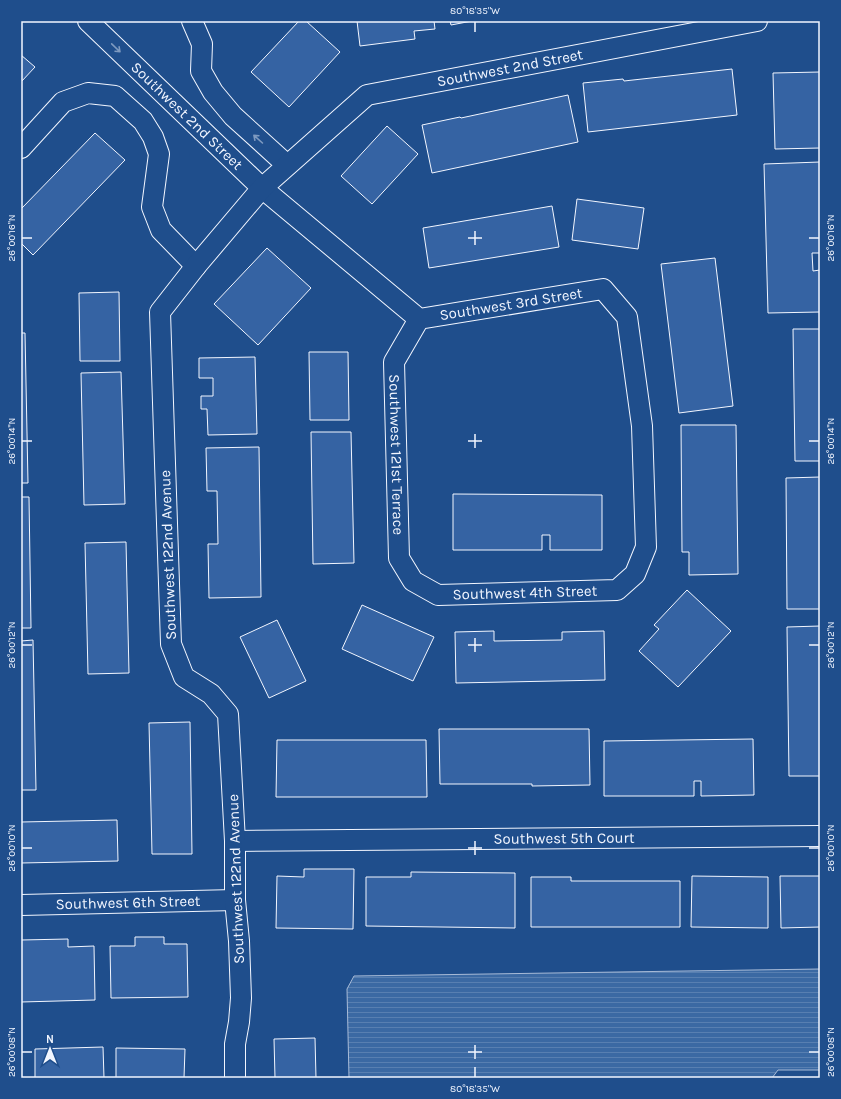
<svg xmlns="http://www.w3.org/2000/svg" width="841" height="1099" font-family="Karla,sans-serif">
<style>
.water{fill:url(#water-rules);stroke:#a8bbd7}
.building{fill:#3563a3;stroke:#f2f6ff}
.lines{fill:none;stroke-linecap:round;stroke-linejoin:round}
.street-casing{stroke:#f2f6ff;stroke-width:22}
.street{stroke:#1f4e8c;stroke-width:20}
.oneway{stroke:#7e9ac0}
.ticks{fill:none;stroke:#f2f6ff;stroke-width:1.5}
.labels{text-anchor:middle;stroke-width:3;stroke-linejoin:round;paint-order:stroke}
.street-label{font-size:15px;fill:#f2f6ff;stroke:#1f4e8c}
.neatline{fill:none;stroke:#f2f6ff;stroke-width:1.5}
.ticks-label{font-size:10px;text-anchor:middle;fill:#f2f6ff}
</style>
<defs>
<pattern id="water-rules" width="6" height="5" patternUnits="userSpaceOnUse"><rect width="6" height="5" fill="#3b69a3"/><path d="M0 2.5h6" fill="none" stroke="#587fb1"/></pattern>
</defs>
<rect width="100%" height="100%" fill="#1f4e8c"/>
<polygon class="water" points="820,969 820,1070 778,1070 772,1078 349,1078 347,989 354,976"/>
<g class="building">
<polygon points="299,21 306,21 340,52 289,107 251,72"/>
<polygon points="357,21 434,21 435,29 414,31 415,39 360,46"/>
<polygon points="450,21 472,21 451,25"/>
<polygon points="21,55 35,67 21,82"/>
<polygon points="732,69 737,115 588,132 583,83 623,79 624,81"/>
<polygon points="820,72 820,148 775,149 773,73"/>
<polygon points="568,95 578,142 432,173 422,125 460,117 461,118"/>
<polygon points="387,126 418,154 372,204 341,176"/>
<polygon points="95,133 125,160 33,255 21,243 21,209"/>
<polygon points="820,162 820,253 812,253 813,271 820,270 820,312 768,313 764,164"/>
<polygon points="577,199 644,208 638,249 572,240"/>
<polygon points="552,206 559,247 429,268 423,228"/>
<polygon points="267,248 311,288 258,345 214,304"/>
<polygon points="715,258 733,406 679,413 661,264"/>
<polygon points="119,292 120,361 80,361 79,293"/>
<polygon points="793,329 820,329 820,461 795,461"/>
<polygon points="21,333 25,333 28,483 21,483"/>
<polygon points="309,352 348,352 349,420 310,420"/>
<polygon points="255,357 257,434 208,435 207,409 201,409 201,396 213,396 213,378 199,378 199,358"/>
<polygon points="121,372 125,504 84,505 81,373"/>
<polygon points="681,425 736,425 738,574 689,575 689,552 682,552"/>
<polygon points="311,432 351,432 354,563 313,564"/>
<polygon points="259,447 261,597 209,598 208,544 218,544 217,491 207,491 206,448"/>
<polygon points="820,477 820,609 787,609 786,478"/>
<polygon points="453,494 602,495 602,550 550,550 550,535 542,535 542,550 453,550"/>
<polygon points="21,497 29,497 31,628 21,628"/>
<polygon points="126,542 129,673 88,674 85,543"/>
<polygon points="687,590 731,631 678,687 639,651 659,629 654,625"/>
<polygon points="362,605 434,637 413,681 342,649"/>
<polygon points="277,620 306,681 269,698 240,637"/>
<polygon points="820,626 820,776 789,776 787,627"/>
<polygon points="494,631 494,641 562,640 562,632 604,631 605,680 456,683 455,632"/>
<polygon points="33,640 36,790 21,790 21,641"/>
<polygon points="190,722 192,854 152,854 149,723"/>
<polygon points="439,729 589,729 590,785 532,786 532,784 440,784"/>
<polygon points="753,739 754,795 701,796 701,781 694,781 694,796 604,796 604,741"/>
<polygon points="277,740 426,740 427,797 276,797"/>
<polygon points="117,820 118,861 21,863 21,822"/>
<polygon points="304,869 354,869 353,929 276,928 277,876 304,877"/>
<polygon points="411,872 515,873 515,928 366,926 366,877 411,877"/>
<polygon points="692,876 768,877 768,928 691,927"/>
<polygon points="780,876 820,876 820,927 781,928"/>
<polygon points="531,877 571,877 571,881 680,881 680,927 531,927"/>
<polygon points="135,937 164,937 164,944 187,944 188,997 111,998 110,946 135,946"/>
<polygon points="68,939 68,947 94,946 95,1000 21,1002 21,940"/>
<polygon points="315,1038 316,1078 275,1078 274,1039"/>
<polygon points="103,1047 104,1078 35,1078 35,1049"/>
<polygon points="116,1048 185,1049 184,1078 116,1078"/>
</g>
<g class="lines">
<defs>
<g id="street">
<path id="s1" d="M88 21 262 188 419 319 394 362 399 558 413 581 438 595 617 590 635 574 646 547 642 426 627 317 603 289 419 319"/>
<polyline points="192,21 202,44 201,71 213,92 233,116 287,165"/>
<polyline points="21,148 63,102 88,93 115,96 143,121 153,137 159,154 152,207 161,230 196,266"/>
<path id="s2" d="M235 841 820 836"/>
<path id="s3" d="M21 905 235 900"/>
<path id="s4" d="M235 1078V1044L239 1022 241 998 239 941 235 900V841L228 714 211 694 184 677 171 644 160 312 196 266 262 188 367 95 757 21"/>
</g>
</defs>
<use href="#street" class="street-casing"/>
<use href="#street" class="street"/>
</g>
<defs><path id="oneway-shaft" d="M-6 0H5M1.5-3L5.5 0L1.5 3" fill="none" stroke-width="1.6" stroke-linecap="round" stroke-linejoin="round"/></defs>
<g class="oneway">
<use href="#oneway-shaft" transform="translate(116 48) rotate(44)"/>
<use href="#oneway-shaft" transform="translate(258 139) rotate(-138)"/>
</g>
<path class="ticks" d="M475 22V32M475 231V245M22 238H32M468 238H482M809 238H819M475 434V448M22 441H32M468 441H482M809 441H819M475 638V652M22 645H32M468 645H482M809 645H819M475 841V855M22 848H32M468 848H482M809 848H819M475 1045V1059M22 1052H32M468 1052H482M809 1052H819M475 1067V1077"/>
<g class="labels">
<g class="street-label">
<text dy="5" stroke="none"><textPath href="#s4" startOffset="1237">Southwest 2nd Street</textPath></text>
<text dy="5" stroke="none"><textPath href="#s1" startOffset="137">Southwest 2nd Street</textPath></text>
<text transform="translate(511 304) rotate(-9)" y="5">Southwest 3rd Street</text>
<text dy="5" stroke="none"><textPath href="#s1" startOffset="588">Southwest 121st Terrace</textPath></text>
<text transform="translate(168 555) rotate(-92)" y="5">Southwest 122nd Avenue</text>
<text dy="5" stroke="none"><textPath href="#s1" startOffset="834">Southwest 4th Street</textPath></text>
<text dy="5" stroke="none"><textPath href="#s2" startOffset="329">Southwest 5th Court</textPath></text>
<text transform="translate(236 879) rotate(-92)" y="5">Southwest 122nd Avenue</text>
<text dy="5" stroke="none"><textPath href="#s3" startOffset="107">Southwest 6th Street</textPath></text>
</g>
</g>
<rect width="841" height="1099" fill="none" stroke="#1f4e8c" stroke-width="44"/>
<g transform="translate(50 1049)" stroke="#1f4e8c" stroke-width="3" paint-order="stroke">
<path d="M0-3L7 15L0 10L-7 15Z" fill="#f2f6ff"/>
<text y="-6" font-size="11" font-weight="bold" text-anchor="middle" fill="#f2f6ff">N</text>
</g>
<rect x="22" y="22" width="797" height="1055" class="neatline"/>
<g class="ticks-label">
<text x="475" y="14">80°18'35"W</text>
<text transform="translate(11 238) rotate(-90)" y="4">26°00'16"N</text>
<text transform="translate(830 238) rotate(-90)" y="4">26°00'16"N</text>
<text transform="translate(11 441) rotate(-90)" y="4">26°00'14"N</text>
<text transform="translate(830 441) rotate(-90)" y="4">26°00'14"N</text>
<text transform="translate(11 645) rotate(-90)" y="4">26°00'12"N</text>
<text transform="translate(830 645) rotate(-90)" y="4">26°00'12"N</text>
<text transform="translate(11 848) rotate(-90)" y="4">26°00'10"N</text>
<text transform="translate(830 848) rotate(-90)" y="4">26°00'10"N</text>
<text transform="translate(11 1052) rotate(-90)" y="4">26°00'08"N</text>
<text transform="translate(830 1052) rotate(-90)" y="4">26°00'08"N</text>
<text x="475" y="1092">80°18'35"W</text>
</g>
</svg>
